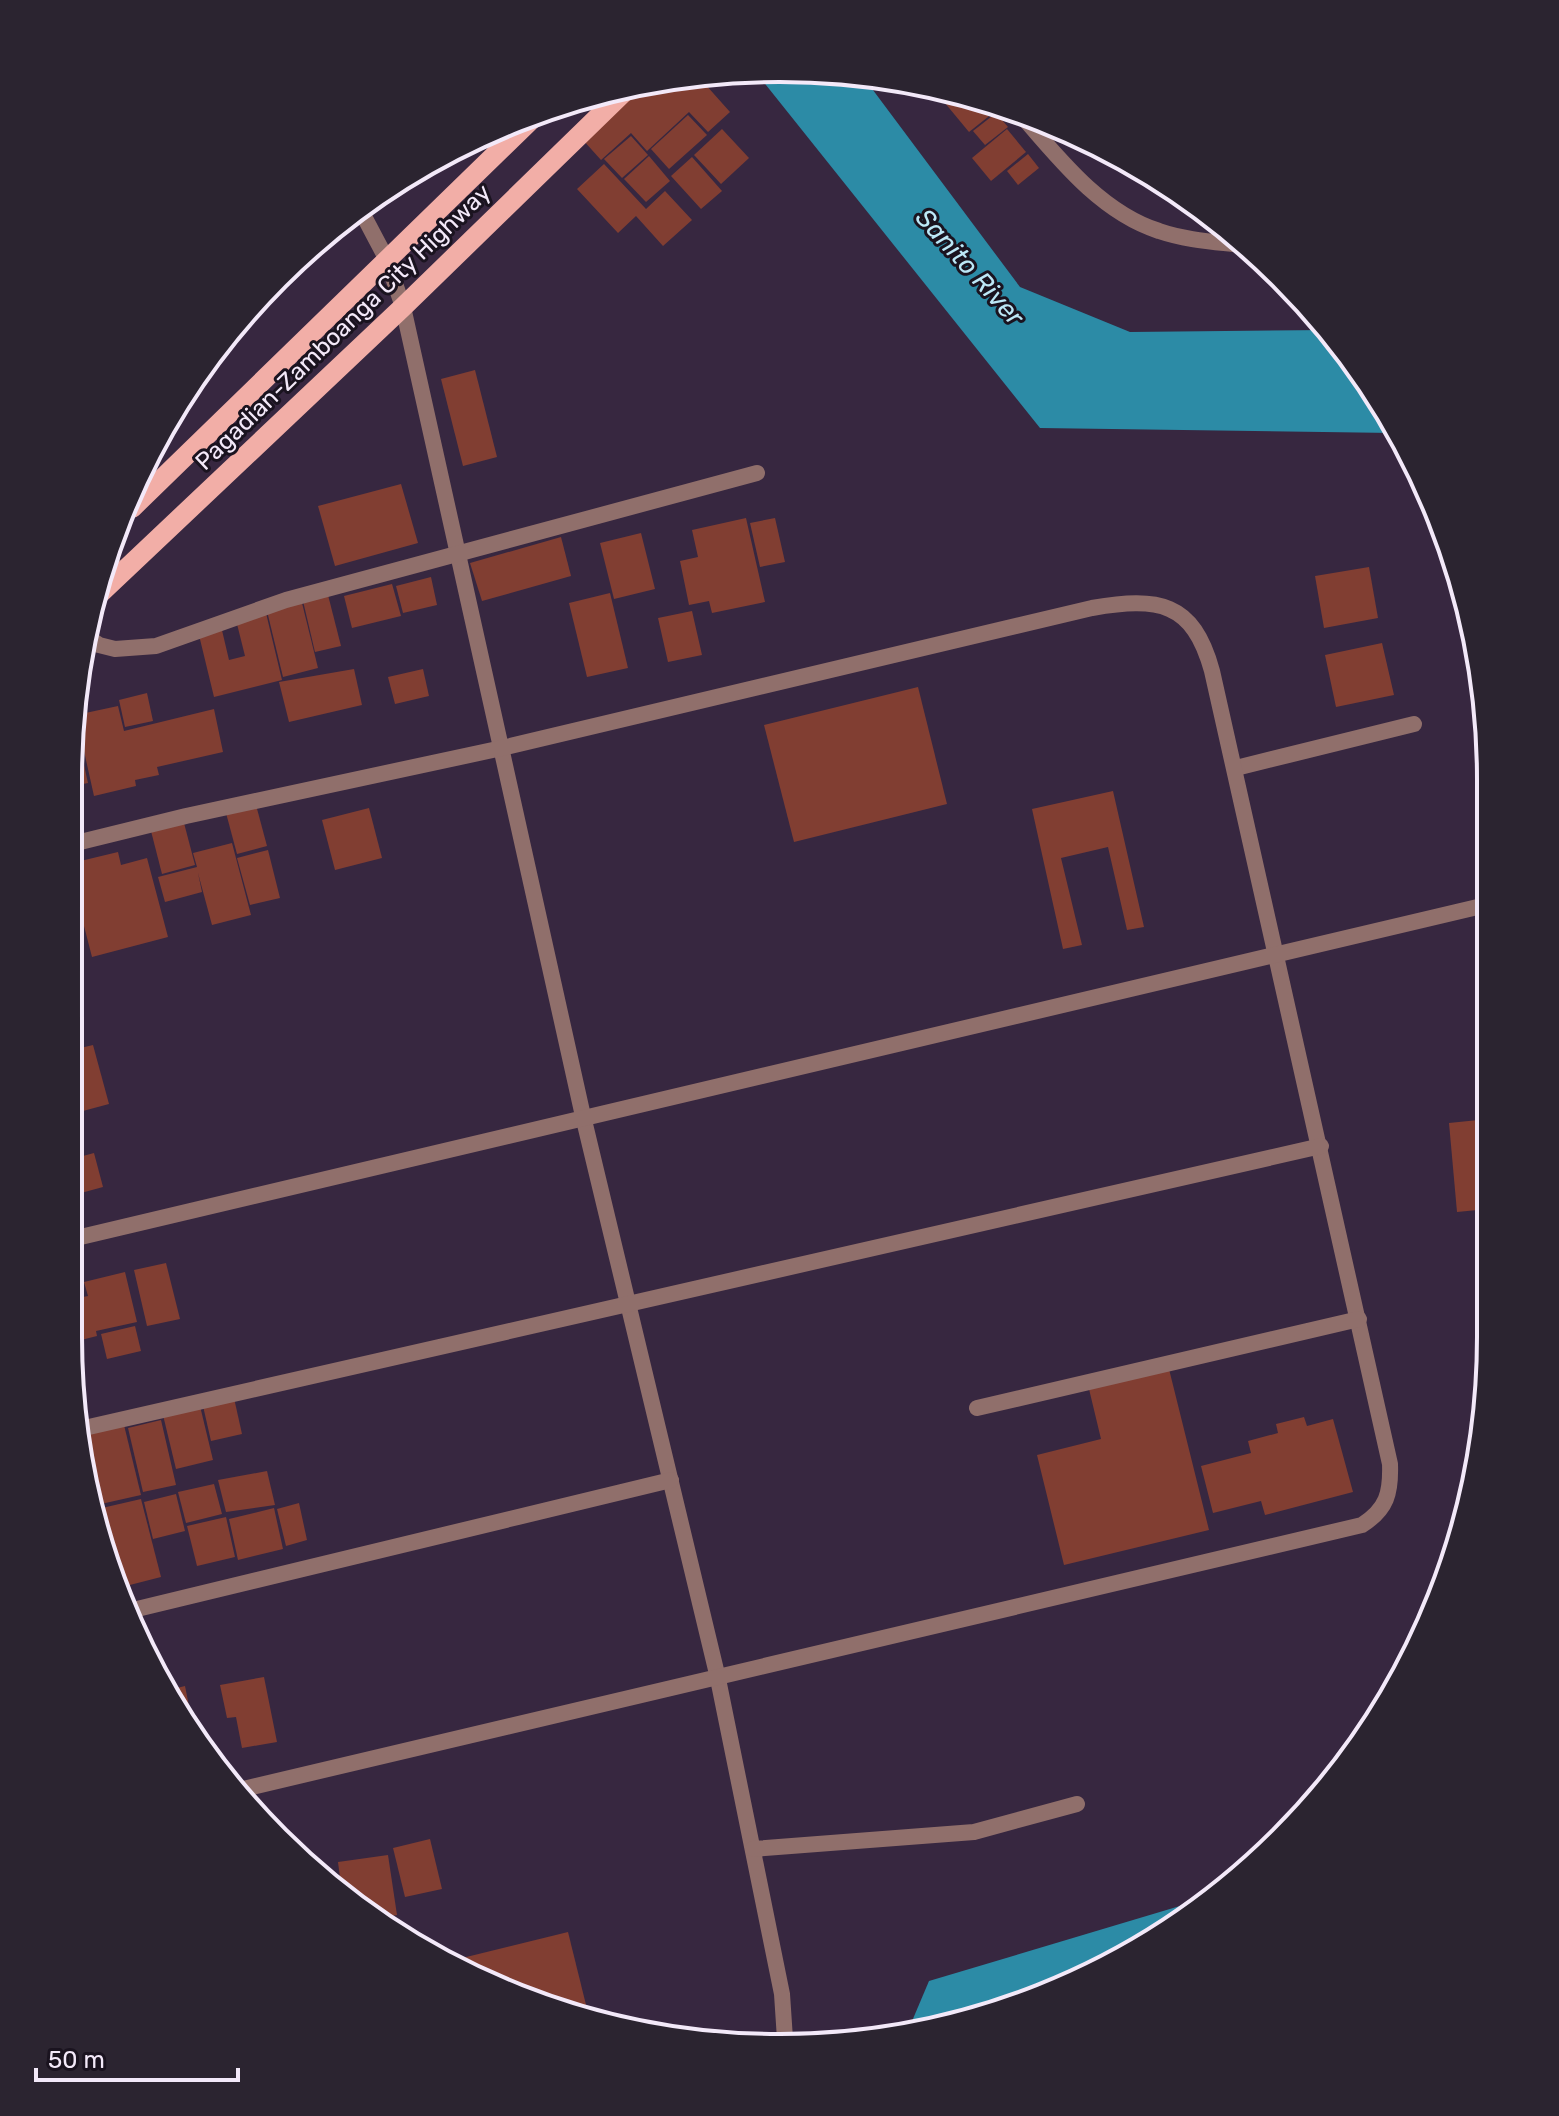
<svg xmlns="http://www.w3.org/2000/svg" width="1559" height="2116" font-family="Rubik,sans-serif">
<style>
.water{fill:#2c8ba6}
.building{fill:#813e32}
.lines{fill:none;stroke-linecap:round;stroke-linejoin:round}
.street{stroke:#906f6b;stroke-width:16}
.primary{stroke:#f2aea7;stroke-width:20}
.labels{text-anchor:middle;stroke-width:6;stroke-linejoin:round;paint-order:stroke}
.street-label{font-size:24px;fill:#f3e9f9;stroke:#1a131f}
.water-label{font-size:26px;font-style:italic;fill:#bce8f7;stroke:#1a131f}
.rim{fill:none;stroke:#f3e9f9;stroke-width:4}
</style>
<rect width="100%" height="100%" fill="#372740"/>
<g class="water">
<polygon points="754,70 861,74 1020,287 1130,332 1328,330 1344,346 1394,433 1040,428"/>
<polygon points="1220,1894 1051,1994 907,2033 929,1981"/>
</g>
<g class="building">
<polygon points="697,75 730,112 708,132 689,112 647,151 631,133 601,160 583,140 640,85"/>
<polygon points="938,89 992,102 998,109 969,132 935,91"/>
<polygon points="996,113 1008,127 985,145 973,131"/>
<polygon points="688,115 707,135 669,169 651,149"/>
<polygon points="722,129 749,158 721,184 694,155"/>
<polygon points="1007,129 1026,152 991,181 972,158"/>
<polygon points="631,136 648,155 622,178 604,159"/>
<polygon points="1028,154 1039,168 1018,185 1007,171"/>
<polygon points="649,156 670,181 646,202 624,179"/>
<polygon points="692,157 722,191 701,209 671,176"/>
<polygon points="604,164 646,209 665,191 692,220 663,246 636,216 618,233 577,189"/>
<polygon points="475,370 497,457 463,466 441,379"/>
<polygon points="401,484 418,543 335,566 318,506"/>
<polygon points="746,518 765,602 712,613 709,601 689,605 680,561 698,557 692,530"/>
<polygon points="775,518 785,562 760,567 750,523"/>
<polygon points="641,533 655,589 614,599 600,543"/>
<polygon points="561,537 571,576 482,601 470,563"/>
<polygon points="1369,567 1378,618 1324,628 1315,576"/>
<polygon points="431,577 437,605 403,613 396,586"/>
<polygon points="392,584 401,616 352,628 344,596"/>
<polygon points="610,593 628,668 587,677 569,603"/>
<polygon points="328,595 341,646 315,652 303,601"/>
<polygon points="302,603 318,668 283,677 267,611"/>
<polygon points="692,611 702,655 668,662 658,618"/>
<polygon points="266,613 282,680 214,697 198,631 221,626 229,660 245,656 236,620"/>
<polygon points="1382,643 1394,695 1336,707 1325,655"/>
<polygon points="354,669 362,705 289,722 279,682"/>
<polygon points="423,669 429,696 395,704 388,677"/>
<polygon points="918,687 947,804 794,842 764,725"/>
<polygon points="147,693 153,721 125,727 119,700"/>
<polygon points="118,706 124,731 214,709 223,752 157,767 159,775 135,780 136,786 94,796 76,715"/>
<polygon points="75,725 88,783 68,787 68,779"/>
<polygon points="1113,791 1144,927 1127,930 1108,847 1061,858 1082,945 1063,949 1032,809"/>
<polygon points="256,805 267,846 237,854 226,813"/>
<polygon points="369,808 382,858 335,870 322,820"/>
<polygon points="184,823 195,865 162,874 151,831"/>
<polygon points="232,843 251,915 212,925 198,873 202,892 165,902 158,877 197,867 193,853"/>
<polygon points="268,850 280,898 250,905 237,858"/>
<polygon points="118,852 121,865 147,858 168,937 92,957 68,864"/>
<polygon points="68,893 82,939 68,942"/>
<polygon points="93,1045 109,1104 68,1115 68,1051"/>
<polygon points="1488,1119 1488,1209 1457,1212 1449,1123"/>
<polygon points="94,1153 103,1187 70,1196 68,1160"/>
<polygon points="166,1263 180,1319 147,1326 134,1270"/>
<polygon points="125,1272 137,1322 96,1331 97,1336 69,1343 68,1300 88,1296 84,1282"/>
<polygon points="135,1326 141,1351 107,1359 101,1334"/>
<polygon points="1169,1369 1209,1530 1064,1565 1037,1455 1101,1439 1089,1389"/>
<polygon points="234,1398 242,1434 211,1441 203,1406"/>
<polygon points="200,1406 213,1460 176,1469 163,1415"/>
<polygon points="1304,1417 1307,1426 1333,1419 1353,1492 1265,1515 1261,1501 1213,1513 1201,1466 1251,1453 1248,1441 1278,1433 1276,1424"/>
<polygon points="161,1420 176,1485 143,1492 128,1428"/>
<polygon points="124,1425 141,1495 101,1504 84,1434"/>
<polygon points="267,1471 275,1505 226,1512 218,1480"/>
<polygon points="92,1484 106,1540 101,1541 92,1521 88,1485"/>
<polygon points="214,1484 222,1514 186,1523 178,1492"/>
<polygon points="176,1494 185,1531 153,1539 144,1502"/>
<polygon points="141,1499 161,1577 122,1587 102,1508"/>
<polygon points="299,1503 307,1540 286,1546 277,1509"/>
<polygon points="274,1508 283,1549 238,1560 229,1519"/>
<polygon points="226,1517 235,1557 197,1566 187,1526"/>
<polygon points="264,1677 277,1742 242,1748 236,1717 227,1718 220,1685"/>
<polygon points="185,1686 196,1741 188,1731 169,1690"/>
<polygon points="430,1839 442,1889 405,1897 393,1848"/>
<polygon points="388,1855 397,1915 380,1918 342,1893 338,1862"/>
<polygon points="568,1932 589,2017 465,1975 446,1962"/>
</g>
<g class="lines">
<g class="street">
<path d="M1016 109C1056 155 1099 212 1159 231 1188 241 1220 242 1250 246"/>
<polyline points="359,207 387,260 403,307 583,1116 717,1674 782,1994 785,2039"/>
<polyline points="110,556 118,576"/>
<polyline points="87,637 99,645 115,649 156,646 286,600 757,473"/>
<polyline points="1236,768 1414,724"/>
<path d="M68 845 186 816 502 748 1092 608C1158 597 1193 601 1212 671L1390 1464C1391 1493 1387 1509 1362 1525L239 1790"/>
<polyline points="68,1240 1486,905"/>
<polyline points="977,1408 1359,1319"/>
<polyline points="80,1429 1321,1146"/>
<polyline points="133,1610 671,1480"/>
<polyline points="753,1849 974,1832 1077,1804"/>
</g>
<g class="primary">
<polyline points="132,508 537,114"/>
<polyline points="91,602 403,307 629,87"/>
</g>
</g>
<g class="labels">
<g class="street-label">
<text transform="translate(343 327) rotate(-44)" y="8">Pagadian-Zamboanga City Highway</text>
</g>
<g class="water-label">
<text transform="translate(970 267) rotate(48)" y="9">Sanito River</text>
</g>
</g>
<path d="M0 0H1559V2116H0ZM779 82H780A697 697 0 0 1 1477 779V1337A697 697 0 0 1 780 2034H779A697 697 0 0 1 82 1337V779A697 697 0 0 1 779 82Z" fill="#2b2430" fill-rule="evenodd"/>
<path class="rim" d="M779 82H780A697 697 0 0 1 1477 779V1337A697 697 0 0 1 780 2034H779A697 697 0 0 1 82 1337V779A697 697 0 0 1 779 82Z"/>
<path d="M36 2068v12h202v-12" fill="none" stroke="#f3e9f9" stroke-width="4"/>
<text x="48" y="2068" font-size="24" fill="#f3e9f9" stroke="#1a131f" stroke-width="6" paint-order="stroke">50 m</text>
</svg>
